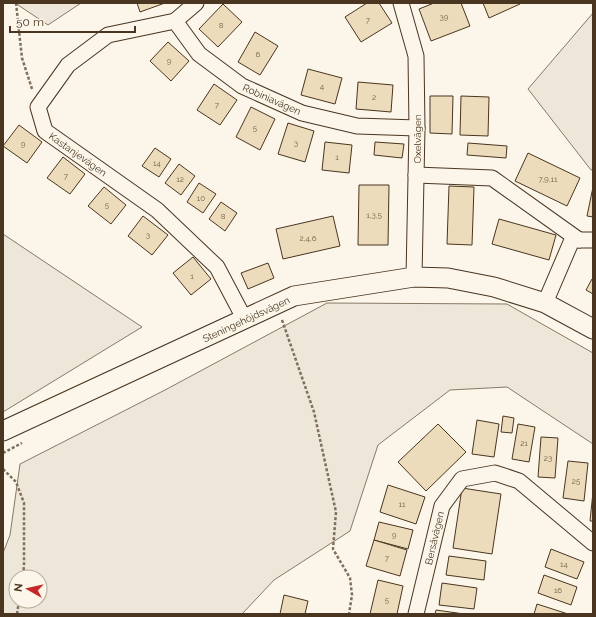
<svg xmlns="http://www.w3.org/2000/svg" width="596" height="617" font-family="Raleway,sans-serif">
<style>
.green{fill:#ede6d9;stroke:#887966;fill-rule:evenodd}
.building{fill:#ecdcbc;stroke:#4a3520}
.lines{fill:none;stroke-linecap:round;stroke-linejoin:round}
.minor-casing{stroke:#4a3520;stroke-width:17}
.tertiary-casing{stroke:#4a3520;stroke-width:21}
.path{stroke:#7f6f5c;stroke-width:2.5;stroke-dasharray:3 2;stroke-linecap:butt}
.minor{stroke:#fbf6e9;stroke-width:15}
.tertiary{stroke:#fbf6e9;stroke-width:19}
.labels{text-anchor:middle;stroke-width:3;stroke-linejoin:round;paint-order:stroke}
.number-label{font-size:8px;fill:#725f47}
.street-label{font-size:10px;fill:#4a3520;stroke:#fbf6e9}
</style>
<rect width="100%" height="100%" fill="#fbf6e9"/>
<g class="green">
<polygon points="15,3 81,3 48,25"/>
<polygon points="593,13 593,170 591,170 528,89"/>
<polygon points="3,234 142,327 3,412"/>
<path d="M327 303 507 304 593 353V444L507 387 450 390 378 445 350 531 274 580 242 614H3V553L10 535 20 464 165 390ZM16 577H40V601H16Z"/>
</g>
<g class="building">
<polygon points="137,3 165,3 140,12"/>
<polygon points="367,3 379,3 392,23 361,42 345,17"/>
<polygon points="434,3 461,3 470,26 431,41 419,9"/>
<polygon points="483,3 520,3 520,4 489,18"/>
<polygon points="223,4 242,22 218,47 199,29"/>
<polygon points="255,32 278,46 260,75 238,62"/>
<polygon points="168,42 189,61 171,81 150,61"/>
<polygon points="308,69 342,78 335,104 301,95"/>
<polygon points="358,82 393,85 391,112 356,109"/>
<polygon points="214,84 237,100 220,125 197,110"/>
<polygon points="430,96 453,96 452,134 430,133"/>
<polygon points="461,96 489,97 488,136 460,135"/>
<polygon points="251,107 275,119 260,150 236,137"/>
<polygon points="288,123 314,131 305,162 278,154"/>
<polygon points="19,125 42,142 27,163 3,146"/>
<polygon points="325,142 352,145 349,173 322,170"/>
<polygon points="375,142 404,144 402,158 374,155"/>
<polygon points="468,143 507,146 506,158 467,155"/>
<polygon points="155,148 171,159 159,177 142,166"/>
<polygon points="528,153 580,178 567,206 515,181"/>
<polygon points="63,157 85,174 70,194 47,178"/>
<polygon points="179,164 195,176 181,195 165,183"/>
<polygon points="199,183 216,194 203,213 187,202"/>
<polygon points="359,185 389,185 388,245 358,245"/>
<polygon points="449,186 474,187 472,245 447,244"/>
<polygon points="104,187 126,205 111,224 88,206"/>
<polygon points="593,187 593,217 587,216"/>
<polygon points="221,202 237,213 225,231 209,219"/>
<polygon points="143,216 168,235 152,255 128,236"/>
<polygon points="333,216 340,246 283,259 276,229"/>
<polygon points="499,219 556,235 549,260 492,244"/>
<polygon points="193,257 211,279 191,295 173,273"/>
<polygon points="268,263 274,278 248,289 241,273"/>
<polygon points="592,279 593,279 593,294 586,290"/>
<polygon points="503,416 514,418 512,433 501,432"/>
<polygon points="477,420 499,424 494,457 472,454"/>
<polygon points="438,424 466,452 426,491 398,462"/>
<polygon points="518,424 535,427 529,462 512,459"/>
<polygon points="541,437 558,438 555,478 538,477"/>
<polygon points="568,461 588,463 584,501 563,498"/>
<polygon points="388,485 425,497 416,524 380,512"/>
<polygon points="462,488 501,494 492,554 453,548"/>
<polygon points="593,492 593,521 590,521"/>
<polygon points="379,522 413,530 408,549 374,540"/>
<polygon points="374,540 407,550 400,576 366,566"/>
<polygon points="551,549 584,562 577,579 545,567"/>
<polygon points="449,556 486,561 484,580 446,575"/>
<polygon points="544,575 577,587 571,605 538,593"/>
<polygon points="378,580 403,586 397,614 370,614"/>
<polygon points="442,583 477,588 474,609 439,605"/>
<polygon points="284,595 308,601 305,614 280,614"/>
<polygon points="537,604 568,614 534,614"/>
<polygon points="436,610 464,614 435,614"/>
</g>
<g class="lines">
<defs>
<g id="minor">
<polyline points="196,3 175,21 108,35 68,65 38,107 45,131 157,210 217,267 245,320"/>
<polyline points="401,3 416,56 417,128 414,277"/>
<polyline points="175,21 199,54 242,86 302,113 357,126 417,128"/>
<polyline points="416,175 492,178 579,240"/>
<polyline points="545,303 572,240 593,240"/>
<polyline points="416,614 442,506 462,479 495,473 519,481 593,543"/>
</g>
<polyline id="tertiary" points="3,431 294,296 414,277 448,278 494,287 545,303 593,329"/>
</defs>
<use href="#minor" class="minor-casing"/>
<use href="#tertiary" class="tertiary-casing"/>
<g class="path">
<polyline points="16,3 22,58 32,89"/>
<polyline points="282,320 314,412 336,512 333,549 350,578 352,595 349,614"/>
<polyline points="3,453 22,443"/>
<polyline points="3,469 16,482 24,503 24,565 23,577"/>
<polyline points="17,614 19,601"/>
</g>
<use href="#minor" class="minor"/>
<use href="#tertiary" class="tertiary"/>
</g>
<g class="labels">
<g class="number-label">
<text x="444" y="20">39</text>
<text x="368" y="23">7</text>
<text x="221" y="28">8</text>
<text x="258" y="57">6</text>
<text x="169" y="64">9</text>
<text x="322" y="89">4</text>
<text x="374" y="100">2</text>
<text x="217" y="108">7</text>
<text x="255" y="131">5</text>
<text x="296" y="146">3</text>
<text x="23" y="147">9</text>
<text x="337" y="160">1</text>
<text x="157" y="166">14</text>
<text x="66" y="179">7</text>
<text x="180" y="182">12</text>
<text x="548" y="182">7,9,11</text>
<text x="201" y="201">10</text>
<text x="107" y="208">5</text>
<text x="374" y="218">1,3,5</text>
<text x="223" y="219">8</text>
<text x="148" y="238">3</text>
<text x="308" y="241">2,4,6</text>
<text x="192" y="279">1</text>
<text x="524" y="446">21</text>
<text x="548" y="461">23</text>
<text x="576" y="484">25</text>
<text x="402" y="507">11</text>
<text x="394" y="538">9</text>
<text x="387" y="561">7</text>
<text x="564" y="567">14</text>
<text x="558" y="593">16</text>
<text x="387" y="603">5</text>
</g>
<g class="street-label">
<text transform="translate(272 99) rotate(24)" y="4">Robiniavägen</text>
<text transform="translate(417 139) rotate(-90)" y="4">Oxelvägen</text>
<text transform="translate(78 154) rotate(35)" y="4">Kastanjevägen</text>
<text transform="translate(246 319) rotate(-25)" y="4">Steningehöjdsvägen</text>
<text transform="translate(434 538) rotate(-77)" y="4">Bersåvägen</text>
</g>
</g>
<rect width="596" height="617" fill="none" stroke="#4a3520" stroke-width="8"/>
<g transform="translate(28 589) rotate(278)"><circle r="19" fill="#fbf6e9" stroke="#b4a999"/>
<path d="M0-3L7 15L0 10L-7 15Z" fill="#c62828"/>
<text y="-6" font-size="11" font-weight="bold" text-anchor="middle" fill="#4a3520">N</text>
</g>
<path d="M10 26v6h125v-6" fill="none" stroke="#4a3520" stroke-width="2"/>
<text x="16" y="26" font-size="12" fill="#4a3520" stroke="#fbf6e9" stroke-width="3" paint-order="stroke">50 m</text>
</svg>
